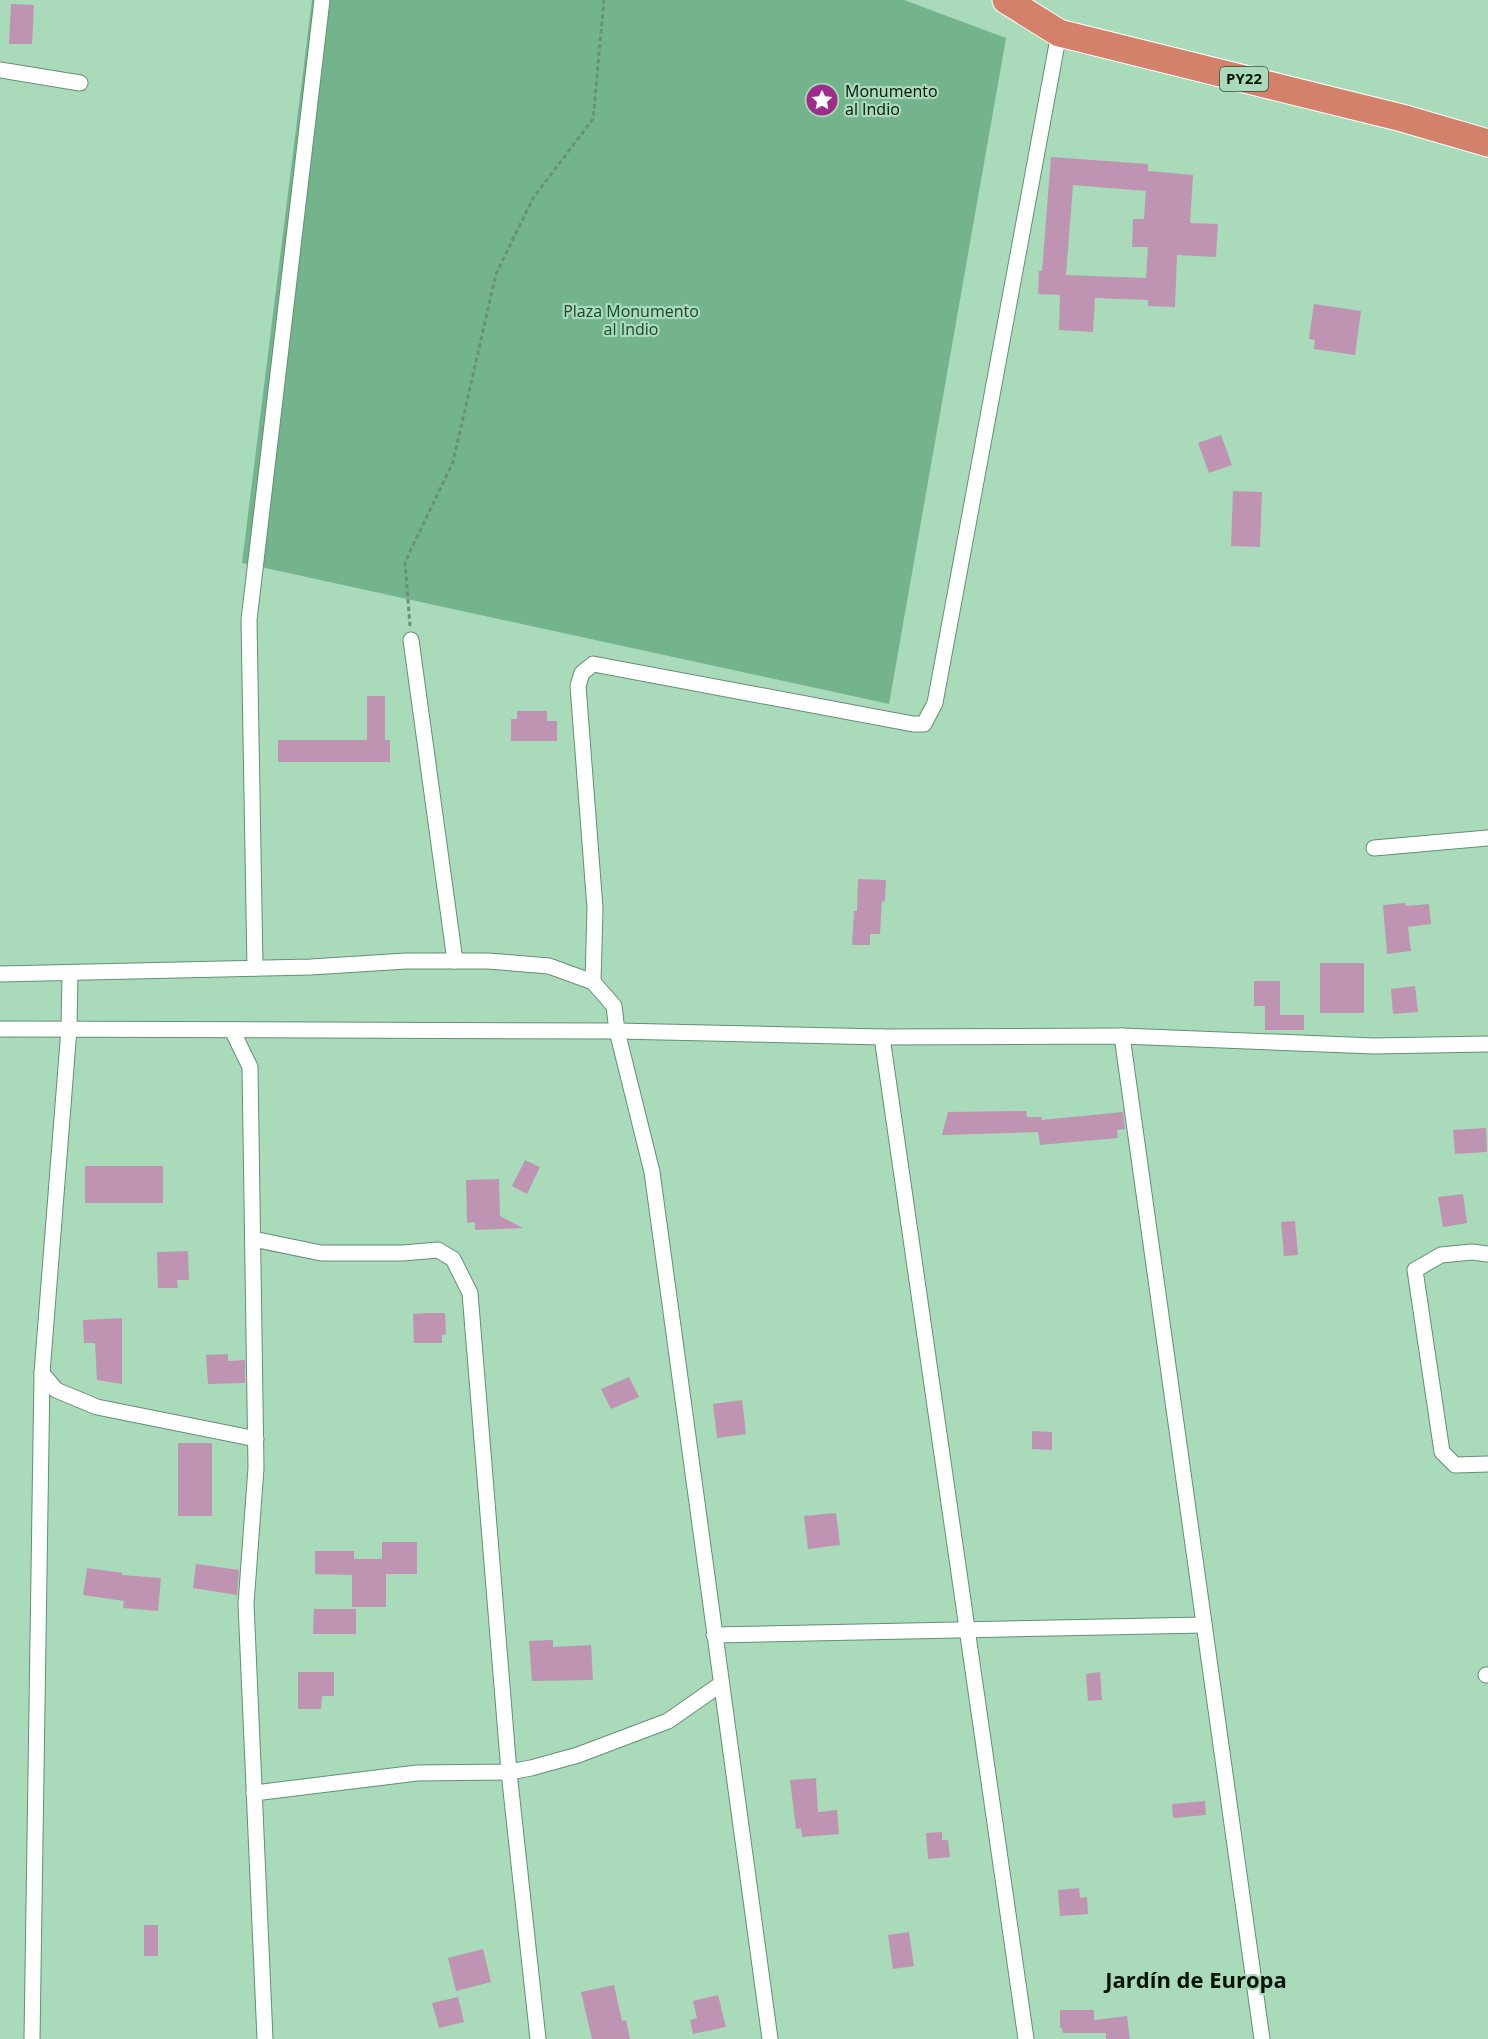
<svg xmlns="http://www.w3.org/2000/svg" width="1488" height="2039" font-family="'Open Sans',sans-serif">
<style>
.green{fill:#74b48d}
.building{fill:#bf94b3;fill-rule:evenodd}
.lines{fill:none;stroke-linecap:round;stroke-linejoin:round}
.street-casing{stroke:#629073;stroke-width:17}
.highway-casing{stroke:#fff;stroke-width:29}
.path{stroke:#6b9078;stroke-width:3;stroke-dasharray:4.5 3;stroke-linecap:butt}
.street{stroke:#fff;stroke-width:15}
.highway{stroke:#d3816b;stroke-width:27}
.labels{text-anchor:middle;stroke-width:4.5;stroke-linejoin:round;paint-order:stroke}
.shield{fill:#a9daba;stroke:#334d3d;stroke-width:1.5}
.shield-label{font-size:15px;font-weight:bold;fill:#011107}
.poi-label{font-size:16px;fill:#011107;stroke:#a9daba;text-anchor:start}
.park-label{font-size:16px;fill:#19462d;stroke:#a9daba}
.district-label{font-size:22px;font-weight:bold;fill:#011107;stroke:#a9daba}
</style>
<rect width="100%" height="100%" fill="#a9daba"/>
<polygon class="green" points="312,0 904,0 1006,38 889,704 242,563"/>
<g class="building">
<polygon points="11,4 34,5 32,44 9,44"/>
<path d="M1051 157 1148 164V171L1193 175 1190 223 1218 224 1216 257 1177 255 1175 307 1148 306V300L1095 298 1093 332 1059 330 1060 295 1038 294 1039 271H1042ZM1073 185 1146 191 1144 219H1133L1132 247H1148L1146 278 1066 275Z"/>
<polygon points="1314,304 1361,311 1355,355 1314,349 1315,340 1309,339"/>
<polygon points="1221,435 1232,465 1209,473 1198,443"/>
<polygon points="1233,491 1262,492 1260,547 1231,546"/>
<polygon points="367,696 385,696 385,740 390,740 390,762 278,762 278,740 367,740"/>
<polygon points="517,711 547,711 547,721 557,721 557,741 511,741 511,719 517,719"/>
<polygon points="858,879 886,880 885,902 882,901 880,934 870,934 870,945 852,945 854,911 857,911"/>
<polygon points="1405,903 1406,906 1429,904 1431,924 1408,927 1411,951 1387,954 1383,905"/>
<rect x="1320" y="963" width="44" height="50"/>
<polygon points="1254,981 1280,981 1280,1015 1304,1015 1304,1030 1265,1030 1265,1006 1254,1006"/>
<polygon points="1415,986 1418,1012 1393,1014 1391,989"/>
<polygon points="1026,1111 1027,1117 1042,1117 1041,1120 1123,1112 1125,1129 1117,1130 1118,1138 1040,1145 1038,1132 942,1135 948,1112"/>
<polygon points="1486,1128 1487,1152 1455,1154 1453,1130"/>
<polygon points="525,1160 540,1167 527,1194 512,1186"/>
<rect x="85" y="1166" width="78" height="37"/>
<polygon points="499,1179 500,1216 523,1228 475,1230 475,1222 467,1223 466,1180"/>
<polygon points="1463,1194 1467,1223 1443,1227 1438,1197"/>
<polygon points="1295,1221 1298,1255 1284,1256 1281,1222"/>
<polygon points="188,1251 189,1280 177,1280 178,1288 158,1288 157,1252"/>
<polygon points="427,1313 445,1313 446,1334 442,1335 442,1343 414,1343 413,1314"/>
<polygon points="122,1318 122,1384 97,1380 95,1343 84,1343 83,1320"/>
<polygon points="228,1354 228,1361 245,1360 245,1383 208,1384 206,1355"/>
<polygon points="629,1377 639,1397 611,1409 601,1389"/>
<polygon points="742,1400 746,1434 717,1438 713,1404"/>
<polygon points="1032,1431 1052,1432 1052,1450 1032,1449"/>
<rect x="178" y="1443" width="34" height="73"/>
<polygon points="836,1513 840,1545 808,1549 804,1516"/>
<polygon points="382,1542 417,1542 417,1574 386,1574 386,1607 352,1607 352,1575 315,1574 315,1551 354,1551 354,1559 382,1559"/>
<polygon points="196,1564 239,1570 237,1595 193,1588"/>
<polygon points="87,1568 122,1573 122,1575 161,1578 158,1611 123,1608 124,1601 83,1595"/>
<polygon points="314,1609 356,1609 356,1634 313,1634"/>
<polygon points="553,1640 553,1647 591,1645 593,1680 532,1681 529,1641"/>
<polygon points="298,1672 334,1672 334,1696 322,1696 321,1709 298,1709"/>
<polygon points="1100,1672 1102,1700 1088,1701 1086,1674"/>
<polygon points="816,1778 818,1812 837,1810 839,1834 802,1837 801,1828 796,1829 790,1780"/>
<polygon points="1205,1801 1206,1815 1173,1818 1172,1804"/>
<polygon points="942,1832 942,1840 948,1840 950,1857 928,1859 926,1833"/>
<polygon points="1079,1888 1080,1898 1087,1897 1088,1914 1060,1916 1058,1890"/>
<rect x="144" y="1925" width="14" height="31"/>
<polygon points="909,1932 914,1966 893,1969 888,1935"/>
<polygon points="483,1949 491,1982 456,1991 448,1958"/>
<polygon points="614,1985 622,2021 626,2020 630,2039 592,2039 581,1992"/>
<polygon points="718,1995 726,2027 693,2034 690,2020 697,2018 693,2001"/>
<polygon points="458,1997 464,2022 439,2028 432,2003"/>
<polygon points="1060,2010 1094,2010 1094,2020 1127,2016 1130,2039 1106,2039 1106,2033 1063,2033 1062,2028 1060,2028"/>
</g>
<g class="lines">
<defs>
<g id="street">
<polyline points="0,70 80,83"/>
<polyline points="411,640 455,961"/>
<polyline points="1374,848 1488,838"/>
<polyline points="255,968 249,620 322,0"/>
<polyline points="70,973 69,1029 42,1373 56,1390 97,1407 256,1439"/>
<polyline points="0,974 311,967 406,961 488,961 549,966 593,982 614,1006 617,1031 652,1172 770,2039"/>
<polyline points="593,982 595,908 578,686 582,673 593,664 913,724 924,724 935,703 1059,33"/>
<polyline points="0,1029 617,1031 882,1037 1122,1036 1374,1046 1488,1044"/>
<polyline points="232,1030 250,1067 256,1468 246,1604 265,2039"/>
<polyline points="1122,1036 1262,2039"/>
<polyline points="882,1037 1026,2039"/>
<polyline points="253,1239 321,1253 403,1253 438,1250 453,1259 470,1293 509,1772 538,2039"/>
<polyline points="1488,1254 1472,1252 1441,1255 1415,1270 1442,1452 1455,1465 1488,1464"/>
<polyline points="714,1635 1204,1625"/>
<polyline points="1486,1675 1488,1675"/>
<polyline points="254,1793 417,1773 509,1772 531,1768 578,1755 668,1721 721,1684"/>
<polyline points="32,2039 42,1373"/>
</g>
<polyline id="highway" points="1006,0 1059,33 1402,118 1488,143"/>
</defs>
<use href="#street" class="street-casing"/>
<use href="#highway" class="highway-casing"/>
<polyline class="path" points="410,626 405,562 453,462 496,274 533,198 593,119 604,0"/>
<use href="#street" class="street"/>
<use href="#highway" class="highway"/>
</g>
<defs>
<symbol id="sight-disc" viewBox="-11 -11 22 22"><circle r="9.5" fill="#9e2d89" stroke="#a9daba"/><path d="M0-6L1.8-2.2L6-1.7L2.9 1.2L3.7 5.4L0 3.3L-3.7 5.4L-2.9 1.2L-6-1.7L-1.8-2.2Z" fill="#fff"/></symbol>
</defs>
<g fill-rule="evenodd">
<use href="#sight-disc" x="803" y="81" width="38" height="38"/>
</g>
<g class="labels">
<rect class="shield" x="1220" y="67" width="48" height="24" rx="4.5"/>
<g class="shield-label">
<text x="1244" y="84">PY22</text>
</g>
<g class="poi-label">
<text x="845" y="97">Monumento<tspan x="845" dy="18">al Indio</tspan></text>
</g>
<g class="park-label">
<text x="631" y="317">Plaza Monumento<tspan x="631" dy="18">al Indio</tspan></text>
</g>
<g class="district-label">
<text x="1196" y="1988">Jardín de Europa</text>
</g>
</g>
</svg>
